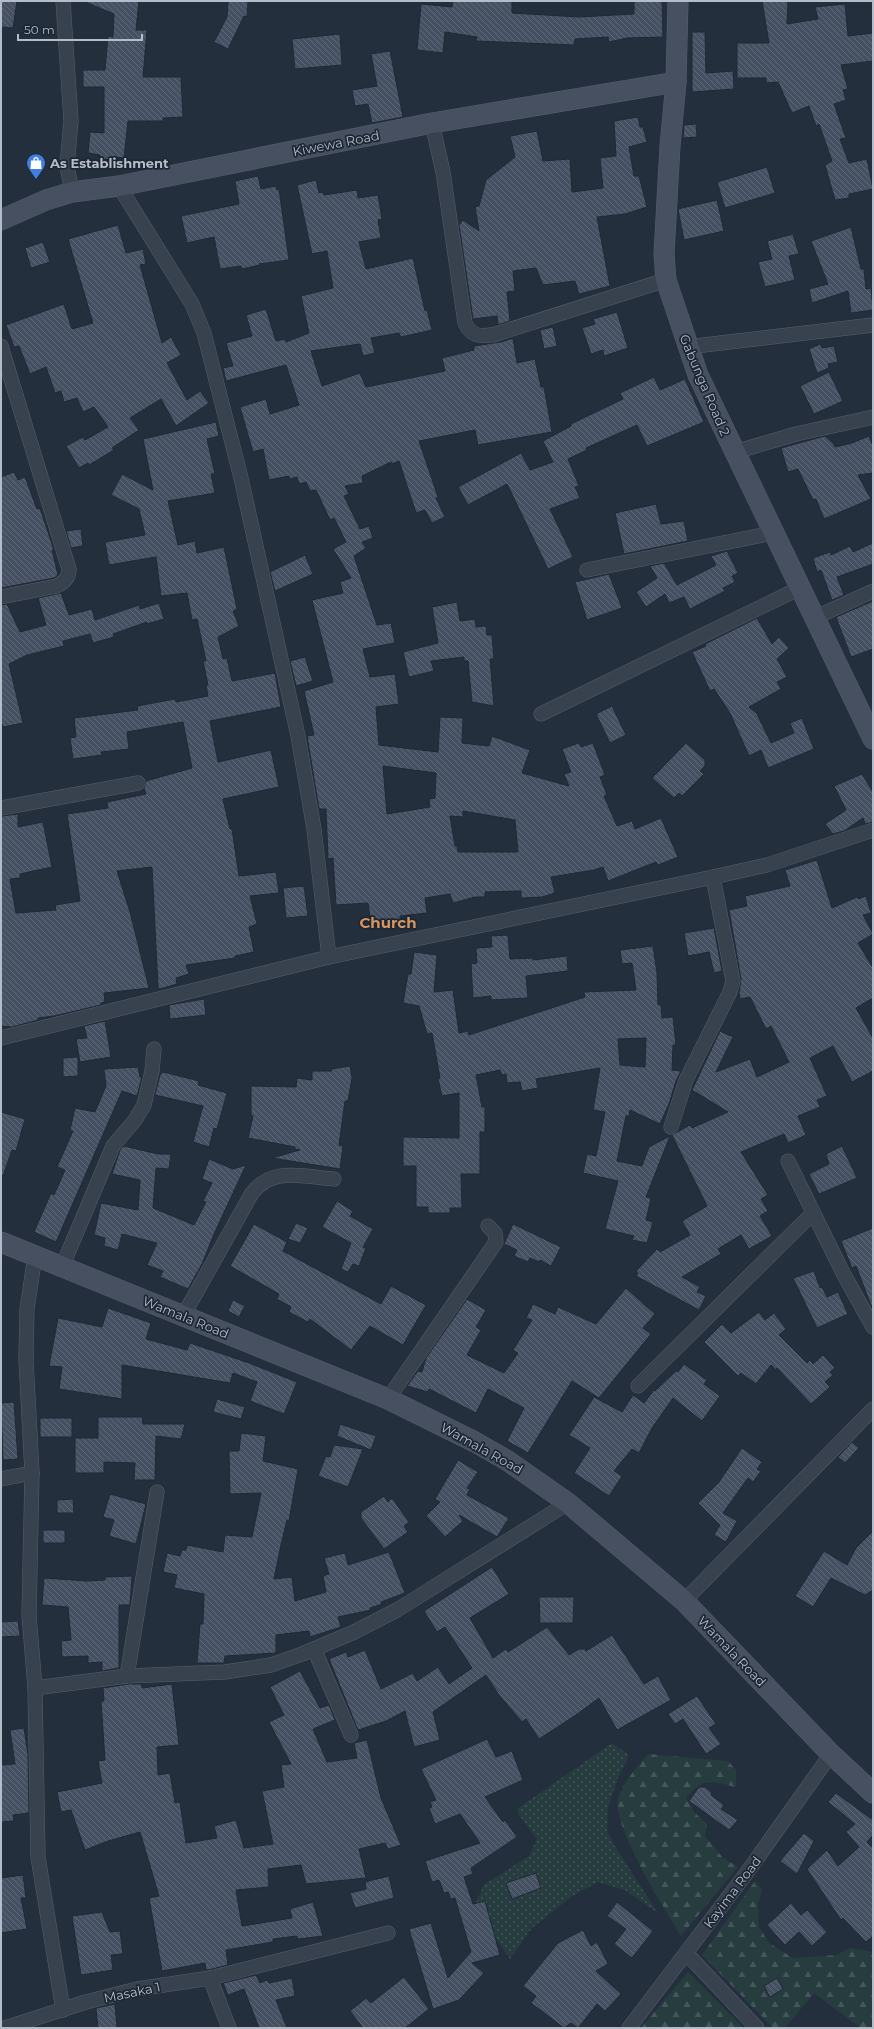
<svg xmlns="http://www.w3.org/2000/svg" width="874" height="2029" font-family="Montserrat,sans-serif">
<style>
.grass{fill:url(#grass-dots)}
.forest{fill:url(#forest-firs)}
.building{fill:url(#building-back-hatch);stroke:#1f2835;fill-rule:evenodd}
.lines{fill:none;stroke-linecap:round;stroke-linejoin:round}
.street-casing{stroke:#565f6c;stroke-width:15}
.secondary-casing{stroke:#565f6c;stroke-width:21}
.street{stroke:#38414e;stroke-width:14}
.secondary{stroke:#465061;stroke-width:20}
.labels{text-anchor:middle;stroke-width:3.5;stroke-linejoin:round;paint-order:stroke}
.street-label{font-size:13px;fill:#b4bcc9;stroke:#1d2633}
.poi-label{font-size:13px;font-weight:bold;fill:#b4bcc9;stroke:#1d2633;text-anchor:start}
.quarter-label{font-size:15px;font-weight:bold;fill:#d59563;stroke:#1d2633}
</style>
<defs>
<pattern id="grass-dots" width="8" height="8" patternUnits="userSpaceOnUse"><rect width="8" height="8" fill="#263c3f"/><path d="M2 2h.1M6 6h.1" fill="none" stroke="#435659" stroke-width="1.8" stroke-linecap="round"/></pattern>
<pattern id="forest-firs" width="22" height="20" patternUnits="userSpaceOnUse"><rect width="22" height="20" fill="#263c3f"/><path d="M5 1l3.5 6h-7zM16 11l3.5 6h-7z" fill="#435659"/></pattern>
<pattern id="building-back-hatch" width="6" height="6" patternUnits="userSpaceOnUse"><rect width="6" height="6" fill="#455162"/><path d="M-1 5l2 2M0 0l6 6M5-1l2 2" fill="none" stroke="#5d6877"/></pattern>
</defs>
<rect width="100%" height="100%" fill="#242f3e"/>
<polygon class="grass" points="612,1743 629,1755 618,1778 608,1807 607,1830 614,1845 658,1913 625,1890 598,1882 572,1896 531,1929 510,1959 474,1906 484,1885 529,1856 537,1839 519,1815 517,1809"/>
<g class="forest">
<path d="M648 1754 728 1761 736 1770V1787C711 1781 704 1776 686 1798L694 1812 707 1824 705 1836 723 1858 738 1867 681 1936C666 1911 612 1826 618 1799 623 1782 637 1767 648 1754Z"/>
<polygon points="755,1881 762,1890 758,1904 759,1927 769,1943 793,1958 837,1955 849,1948 869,1951 873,1953 873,2028 861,2028 814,1993 785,2028 773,2028 702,1955"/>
<polygon points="688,1972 744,2028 641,2028"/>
</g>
<g class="building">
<polygon points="1,1 17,1 13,28 1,27"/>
<polygon points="83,1 139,1 136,30 147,30 143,77 181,77 183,117 163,118 163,121 128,121 124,158 115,157 115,160 100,159 100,155 88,153 90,132 104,133 104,87 83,87 83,70 105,70 108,36 113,37 114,14"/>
<polygon points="228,1 248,1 247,17 244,16 228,49 214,42 227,17"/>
<polygon points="453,1 512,1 512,13 579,17 634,14 634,1 662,1 663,37 627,38 609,42 608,37 575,39 574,45 476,41 477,37 445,32 443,53 417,50 421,4 452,7"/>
<polygon points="762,1 788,1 787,24 818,19 815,7 845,4 848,36 873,33 873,61 841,65 848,89 843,90 846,100 834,104 846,138 840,139 849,163 867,159 873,189 849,194 849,198 835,200 825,165 832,161 819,124 816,126 809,106 792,113 778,82 766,83 766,78 737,78 737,43 769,43"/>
<polygon points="692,32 705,32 706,73 733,71 734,89 692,92"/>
<polygon points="340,34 342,65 295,69 292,39"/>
<polygon points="390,51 403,117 372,123 368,104 355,106 352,90 377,86 371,54"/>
<polygon points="638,117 640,127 643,127 647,142 629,147 634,176 639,176 647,207 625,214 597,217 610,286 579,294 575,281 543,285 536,268 513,271 515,291 507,292 510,321 498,325 497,316 473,319 459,225 463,220 479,231 475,207 479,206 486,180 515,157 510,136 537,131 543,161 570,159 572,192 603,188 600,158 616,156 614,121"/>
<polygon points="696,124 697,137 683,138 684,125"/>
<polygon points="767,167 775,193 725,208 717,182"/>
<polygon points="258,176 261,189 276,186 277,190 279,189 289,260 259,264 260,265 242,269 241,266 220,269 214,237 187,243 181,216 239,204 235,181"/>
<path d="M316 180 319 193 323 192 324 195 357 190 358 198 378 195 382 219 378 220 381 238 359 242 366 269 413 258 425 311 427 310 432 330 401 337 399 333 371 338 375 353 363 356 360 344 311 351 322 386 360 373 366 387 445 371 442 358 474 350V346L501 342 513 338 517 363 535 359 541 387H544L552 432 478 445 475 430 419 441 438 497 436 498 445 517 432 523 425 510 416 513 399 461 392 464 391 462 362 476 363 483 345 486 349 494 344 496 360 529 369 526 373 538 362 542 366 548 354 556 377 625 391 623 395 643 363 649 370 677 395 674 399 704 376 707 379 745 438 752 440 717 463 718 462 743 489 746 492 736 530 750 522 773 569 786 564 774 571 772 562 749 579 743 581 747 593 743 605 775 600 777 607 795 604 796 617 826 632 821 635 829 661 818 678 857 658 865 656 862 608 881 603 867 594 870 551 877 555 893 542 897 521 898V891L485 892V897H475L453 903 450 894 425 898 427 913 400 916V923L371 926 368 903 336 905 333 858 328 859 326 809H319L307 736 314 735 304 691 333 682 312 600 343 593 340 582 351 578 333 549 346 542 334 518 330 520 316 490 310 491 306 482 299 484 297 477 290 479 289 476 269 480 263 449 253 452 240 407 266 399 270 414 299 405 286 365 226 381 223 368 233 366 226 343 252 336 246 315 266 309 276 341 285 339 286 342 309 333 301 296 333 288 327 251 312 254 297 185ZM383 766 436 773 435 798 429 799 430 807 387 814ZM463 811 515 820 518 852H458L457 846H455L450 816 463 817Z"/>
<polygon points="717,200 724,231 684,240 678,209"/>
<polygon points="118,225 126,253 143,249 146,264 140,265 162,343 171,337 181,355 167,363 187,400 200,391 209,403 176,426 161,399 130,418 139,430 112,448 114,450 89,465 88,463 79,468 66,446 83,437 85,440 108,427 94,407 83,412 77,398 64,402 61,391 55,393 46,367 30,374 19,346 14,347 6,325 64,304 72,329 93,323 68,239"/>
<polygon points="851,227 861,269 864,269 866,289 871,288 873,310 851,313 848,291 812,303 809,289 828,284 811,241"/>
<polygon points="793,234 799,254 789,256 795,280 765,287 758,262 772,259 767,241"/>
<polygon points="43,242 50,262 31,268 25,248"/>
<polygon points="617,312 628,348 604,356 603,350 591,354 582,328 595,324 593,319"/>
<polygon points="553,327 557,346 544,349 540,330"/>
<polygon points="820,344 822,348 834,346 838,362 828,364 829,368 817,373 809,349"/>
<polygon points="829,372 843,401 814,414 800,386"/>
<polygon points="654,377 660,390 685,379 704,422 647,446 637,425 586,448 587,450 568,459 579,486 575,487 580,498 550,509 573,557 548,569 507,484 468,505 458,487 521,453 530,470 553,462 543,441 571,426 571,424 623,399 620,393"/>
<polygon points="216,422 219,436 207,439 215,474 211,474 215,493 168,501 178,545 195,541 197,553 224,547 237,609 233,611 239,626 218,637 223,659 227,658 232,681 275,673 281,707 210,721 218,762 271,750 279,787 223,799 230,829 232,829 239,876 276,872 279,893 250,896 257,924 249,927 254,952 235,956 235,958 186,965 189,974 176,978 177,984 160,989 158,987 152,867 117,871 130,912 149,988 104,993 105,1002 101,1003 101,1005 54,1016 38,1018 38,1020 12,1027 1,1026 1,816 18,814 18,827 43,822 52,867 20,874 20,878 10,879 16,913 56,910 55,905 80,901 67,814 108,808 107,802 146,794 144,789 146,781 192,768 183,722 127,732 129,749 101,752 102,755 73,759 70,738 76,737 74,718 138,710 137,706 175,699 176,702 208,696 206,685 208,685 203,661 206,661 197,619 192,620 187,593 161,596 156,557 109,565 105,542 145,535 139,509 111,495 122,474 153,490 143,439"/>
<polygon points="825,436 833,443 835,447 852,443 869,436 873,446 873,473 858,475 871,499 824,519 816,499 813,500 798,469 788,472 781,448"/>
<polygon points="14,472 18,480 25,477 37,509 40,508 54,550 52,550 58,575 54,578 1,588 1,477"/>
<polygon points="656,504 661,524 684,521 688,541 624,554 615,513"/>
<polygon points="81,529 83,546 71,548 66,531"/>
<polygon points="873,543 873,564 837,577 844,595 832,600 821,570 817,572 813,558 830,552 831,555 850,546 853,552"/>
<polygon points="727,551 738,573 732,576 735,582 723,588 725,591 690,609 684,597 669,603 665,594 646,607 636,592 657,578 650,566 664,563 677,585 716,565 711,556"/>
<polygon points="305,555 313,574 275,591 270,572"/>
<polygon points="609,574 622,608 587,620 575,582"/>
<polygon points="61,593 69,615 92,609 95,620 139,605 140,609 159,603 164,619 147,624 147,622 113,634 114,637 93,643 90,634 63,641 64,646 27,655 9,664 23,723 3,727 1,721 1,605 7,604 20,632 46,625 38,598"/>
<polygon points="873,601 873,649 851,657 836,617"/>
<polygon points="457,602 460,621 475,619 476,627 486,626 487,635 492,635 494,659 490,659 494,706 472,702 468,661 464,661 464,657 431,661 434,671 409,677 403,652 438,643 432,607"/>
<polygon points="757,618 772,644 779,637 789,648 777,659 787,677 777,682 781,689 749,707 757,714 771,743 794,733 790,723 802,718 814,749 768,768 761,750 749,756 730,713 714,689 710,691 692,652 706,646 705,644"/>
<polygon points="305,657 313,681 296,686 290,661"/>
<polygon points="612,706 626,735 610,743 596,714"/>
<polygon points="686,743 705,760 705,766 700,771 704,774 682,796 679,793 674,798 652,778"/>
<polygon points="862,774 873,792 873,822 865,824 863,818 844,831 833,834 825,824 846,810 834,786"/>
<polygon points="817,860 832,908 857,897 858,899 866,896 871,913 863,915 873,934 858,943 873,968 873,998 856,1008 873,1038 873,1071 852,1082 833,1046 810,1058 827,1096 817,1100 820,1107 798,1116 806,1135 788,1143 784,1134 741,1152 768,1195 761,1199 768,1211 760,1216 772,1236 749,1249 741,1235 718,1249 721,1254 682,1277 700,1287 697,1292 706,1296 699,1310 636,1276 638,1273 636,1271 657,1249 660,1252 690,1235 682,1221 707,1206 672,1135 690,1125 692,1128 728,1112 692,1090 720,1031 733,1037 716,1072 750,1059 757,1077 789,1062 771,1026 766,1029 750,997 740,999 739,993 741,979 729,910 747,906 745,896 790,886 785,870"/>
<polygon points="304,886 308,916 286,918 283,888"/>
<polygon points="714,928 722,971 714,973 709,952 688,956 684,933"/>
<polygon points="508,935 510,959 533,958 533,960 567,956 568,971 526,976 528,998 491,1000 491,996 473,998 471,964 477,963 476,948 492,947 491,936"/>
<path d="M653 946 657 973 658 1005H661L662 1018 673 1017 676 1045H673L672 1070 681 1071 676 1081 669 1104 660 1124 630 1110 629 1116H626L617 1161 642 1166 649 1147 670 1136 646 1197 651 1198 646 1220 653 1222 647 1243 632 1240 634 1236 605 1229 618 1181 583 1173 587 1154 596 1156 605 1112 593 1110 600 1068 536 1079 538 1088 522 1091 520 1082 507 1083 506 1074 502 1075 500 1070 476 1075 482 1107H485V1132H480V1174H461L462 1208H450V1213H428V1207H416V1166H403V1137L459 1138V1093L442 1096 438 1079 440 1078 432 1033 427 1034 419 1006 403 1003 408 974H411L414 952 437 955 434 992 453 990 459 1033 468 1031 469 1035 585 997 584 992 636 990 632 963 622 964 620 950ZM646 1038 645 1067 620 1065 618 1039Z"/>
<polygon points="204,999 206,1015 170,1019 169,1005"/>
<polygon points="105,1021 111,1057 80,1062 76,1039 87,1038 84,1026"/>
<polygon points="78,1057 78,1076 63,1077 63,1058"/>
<polygon points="350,1066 352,1078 348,1101 345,1101 339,1145 343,1146 340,1169 272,1158 300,1150 295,1149 295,1147 248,1138 253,1116 251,1115 251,1086 296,1087 297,1078 312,1080 312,1071 332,1071 331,1069"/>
<polygon points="138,1067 140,1077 142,1077 137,1096 122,1091 56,1242 34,1232 51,1193 54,1195 65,1170 57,1167 73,1131 70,1130 75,1108 95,1112 106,1086 104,1069"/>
<polygon points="163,1072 199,1081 198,1085 227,1093 217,1129 214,1128 209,1147 193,1142 203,1106 155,1095 160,1075"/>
<polygon points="1,1112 25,1119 16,1151 12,1150 3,1176 1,1175"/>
<polygon points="124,1146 158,1154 171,1154 169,1169 156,1168 153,1208 194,1225 206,1202 203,1201 212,1183 202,1179 209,1159 233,1169 246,1165 214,1234 202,1264 188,1289 160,1277 163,1271 147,1265 157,1243 122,1234 118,1250 104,1246 105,1238 94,1235 101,1203 138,1210 140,1180 112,1174 120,1150"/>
<polygon points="842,1146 857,1178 819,1194 809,1174 829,1164 826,1154"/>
<polygon points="337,1201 353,1211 350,1216 373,1229 363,1247 366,1248 359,1266 353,1264 348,1272 341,1269 351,1243 322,1227"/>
<polygon points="296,1223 308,1228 300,1243 288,1239"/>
<polygon points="254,1224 287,1242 283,1251 381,1304 391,1286 426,1305 403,1345 370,1326 351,1350 310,1319 308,1322 289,1312 291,1307 277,1299 279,1294 230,1266"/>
<polygon points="513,1224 561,1247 551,1266 540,1260 539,1262 530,1258 528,1262 514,1256 517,1250 504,1244"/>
<polygon points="873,1228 873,1308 872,1308 856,1266 852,1268 841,1241"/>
<polygon points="814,1271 820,1288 822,1287 827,1297 838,1292 848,1314 817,1328 793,1278"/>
<polygon points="626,1288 655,1314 643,1328 651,1334 599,1398 572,1381 528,1453 507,1441 524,1408 488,1389 476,1413 429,1389 428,1392 407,1386 418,1371 422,1372 426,1358 467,1299 486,1310 476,1327 481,1330 467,1355 504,1373 518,1353 513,1350 532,1320 526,1318 533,1304 555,1314 558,1307 596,1324"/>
<polygon points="233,1300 245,1306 239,1317 228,1311"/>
<polygon points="108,1308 151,1323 146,1339 187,1350 190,1343 249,1363 297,1382 284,1414 250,1401 257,1382 233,1373 230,1383 122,1365 122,1399 59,1389 62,1367 49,1366 58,1318 102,1327"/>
<polygon points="759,1312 765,1320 774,1313 786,1329 779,1335 807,1363 810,1360 813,1364 823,1355 835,1368 830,1372 833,1375 825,1382 830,1387 811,1404 777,1368 776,1370 771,1365 756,1384 741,1373 738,1376 704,1342 722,1324 731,1333"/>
<polygon points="684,1364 707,1380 704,1384 720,1396 702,1421 673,1398 652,1428 639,1453 632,1449 614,1471 622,1476 609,1496 574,1473 590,1448 569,1435 594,1397 622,1412 633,1395 644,1403 654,1390 655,1391 676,1371 678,1372"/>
<polygon points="217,1399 245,1407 241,1419 213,1412"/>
<polygon points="14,1402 18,1459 3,1460 1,1403"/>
<polygon points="98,1417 142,1417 143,1424 185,1424 181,1439 156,1436 155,1480 134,1480 135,1463 104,1462 104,1473 75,1473 75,1438 98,1438"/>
<rect x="40" y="1418" width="32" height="19"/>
<polygon points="340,1424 376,1436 371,1450 337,1436"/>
<polygon points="241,1433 266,1436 263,1461 298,1469 289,1521 287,1520 281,1545 274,1579 292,1577 295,1601 326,1592 323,1576 329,1574 324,1558 345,1553 348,1565 389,1552 405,1593 381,1602 382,1604 370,1608 371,1610 338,1617 341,1627 310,1637 309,1631 276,1635 276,1653 225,1656 224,1663 197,1663 200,1624 203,1624 204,1594 174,1588 177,1575 163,1572 167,1553 180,1556 182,1550 186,1550 187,1545 223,1552 225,1535 252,1537 261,1493 230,1494 229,1451 239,1451"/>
<polygon points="852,1442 859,1448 845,1463 838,1457"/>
<polygon points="334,1445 363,1449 348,1487 318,1476 326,1456 330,1457"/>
<polygon points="742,1448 762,1462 757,1469 761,1471 753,1482 748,1478 723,1513 737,1521 726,1542 714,1535 720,1525 698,1503 719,1482"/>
<polygon points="458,1460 478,1472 467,1488 470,1489 467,1495 509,1518 497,1537 459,1515 463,1521 445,1537 426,1516 440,1502 435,1499"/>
<polygon points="110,1494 146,1504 136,1544 109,1536 114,1520 103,1517"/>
<polygon points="384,1496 388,1502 392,1498 409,1522 404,1526 408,1532 384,1549 361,1518 361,1512"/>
<polygon points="73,1499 74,1513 57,1513 57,1500"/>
<rect x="43" y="1530" width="22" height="13"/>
<polygon points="873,1531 873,1590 865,1595 831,1578 813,1607 795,1596 824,1551 847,1565 856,1548"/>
<polygon points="492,1567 509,1594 470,1618 493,1658 506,1649 508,1652 547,1627 569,1655 579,1649 585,1649 586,1651 612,1635 644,1684 658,1676 671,1700 617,1730 599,1698 576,1715 539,1739 526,1719 522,1722 499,1695 486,1675 433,1712 440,1740 414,1747 405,1711 386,1721 358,1730 329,1659 346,1652 348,1657 365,1650 381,1689 413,1673 417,1681 438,1667 449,1684 472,1668 445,1627 437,1632 424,1611"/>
<polygon points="132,1576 130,1605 119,1605 119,1668 102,1671 102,1662 88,1663 88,1656 62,1657 61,1641 71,1640 68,1607 42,1605 44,1578 87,1581 105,1580 105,1577"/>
<polygon points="539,1597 574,1597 573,1623 540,1623"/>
<polygon points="18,1621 20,1636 1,1637 1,1622"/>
<polygon points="300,1671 320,1708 329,1705 335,1720 313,1729 327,1762 357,1758 354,1743 367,1740 381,1798 401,1845 388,1849 385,1843 359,1849 366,1878 306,1884 301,1865 268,1869 269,1887 236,1890 242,1926 292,1918 290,1909 313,1902 323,1936 298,1939 297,1936 273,1939 273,1942 226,1950 228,1965 208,1970 206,1970 205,1963 162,1971 149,1898 159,1896 140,1832 108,1841 85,1850 71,1810 61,1812 57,1792 102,1783 98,1761 105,1760 101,1701 104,1701 103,1688 128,1684 142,1684 142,1688 172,1684 179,1745 157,1747 158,1775 170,1773 175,1803 180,1802 186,1843 217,1838 214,1826 236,1820 244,1848 273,1844 262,1791 284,1787 281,1765 291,1764 269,1722 284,1715 270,1687"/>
<polygon points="697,1696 716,1724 709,1728 721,1744 706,1754 683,1719 675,1724 668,1714"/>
<polygon points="24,1728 28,1755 29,1813 13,1815 14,1821 1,1822 1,1765 15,1764 10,1730"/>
<polygon points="487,1739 496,1757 512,1751 523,1780 485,1797 503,1822 505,1820 517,1837 471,1868 473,1874 464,1877 473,1904 485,1901 500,1955 472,1963 484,1973 459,2000 433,2009 409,1929 431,1923 448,1978 471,1952 455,1898 451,1899 448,1892 444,1893 439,1880 432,1882 425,1861 480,1843 460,1814 435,1824 429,1808 432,1807 430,1802 436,1800 421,1769"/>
<polygon points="699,1787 705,1787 712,1793 711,1795 724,1805 721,1809 738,1820 729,1830 689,1801"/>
<polygon points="836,1793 873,1820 873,1835 867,1842 873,1848 873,1936 866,1942 843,1918 841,1920 807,1869 827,1850 838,1866 859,1847 846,1832 855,1824 828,1802"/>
<polygon points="804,1833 814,1841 797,1874 780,1861"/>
<polygon points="536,1873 541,1888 512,1899 506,1883"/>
<polygon points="23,1875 26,1898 21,1898 27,1929 1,1933 1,1878"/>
<polygon points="389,1876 394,1898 355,1908 350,1893 366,1889 365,1882"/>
<polygon points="617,1902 653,1931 632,1958 614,1944 626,1929 607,1916"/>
<polygon points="791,1903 801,1915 807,1910 827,1932 812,1946 799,1932 785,1945 767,1925"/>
<polygon points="102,1912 110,1932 120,1931 123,1954 111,1955 113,1970 81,1975 72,1916"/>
<polygon points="583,1930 591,1946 597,1942 608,1964 596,1971 621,1994 605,2011 597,2004 578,2028 571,2023 564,2028 531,2003 536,1996 523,1986 558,1943"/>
<polygon points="256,1975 260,1983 267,1980 269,1983 292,1978 295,1996 276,2000 287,2028 259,2028 244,1989 228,1995 223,1983"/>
<polygon points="404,1977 429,2009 405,2028 363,2028 350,2011 366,1998 371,2003"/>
<polygon points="777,1978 783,1989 770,1997 764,1986"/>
<polygon points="115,2004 117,2028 98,2028 96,2008"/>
</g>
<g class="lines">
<defs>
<g id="street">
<polyline points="63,1 71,121 67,166 72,192"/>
<path d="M432 123 443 172 465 323C472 337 479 336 493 335L666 280"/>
<polyline points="119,186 192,304 204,333 241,478 298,736 314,829 329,957"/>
<path d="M1 346 69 569C69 578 65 581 57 586L1 597"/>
<polyline points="687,347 873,325"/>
<polyline points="735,452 796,434 873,417"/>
<polyline points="587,570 773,533"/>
<polyline points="814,618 873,591"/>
<polyline points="541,714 800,588"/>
<polyline points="1,808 138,783"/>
<polyline points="713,877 767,865 873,830"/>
<polyline points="1,1038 329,957 713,877 733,981 730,992 686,1080 671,1127"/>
<polyline points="788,1161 843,1273 873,1327"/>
<polyline points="35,1256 27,1309 26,1360 32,1473 29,1615 35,1688 127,1676 225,1672 271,1665 302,1654 352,1633 397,1610 568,1503"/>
<polyline points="62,1267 113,1146 135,1120 144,1105 152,1071 154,1049"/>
<path d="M183 1316 252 1193C273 1166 304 1177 334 1179"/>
<polyline points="638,1386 813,1213"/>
<polyline points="388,1399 496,1242 495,1233 488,1226"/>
<polyline points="1,1479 32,1473"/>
<polyline points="684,1601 873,1409"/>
<polyline points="314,1649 351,1735"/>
<polyline points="127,1676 157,1492"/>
<polyline points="35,1688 38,1857 63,2010"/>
<polyline points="686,1953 757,2028"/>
<polyline points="210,1978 388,1933"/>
<polyline points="5,2028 86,2002 137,1989 210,1978 229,2028"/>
<polyline points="629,2028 748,1871 831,1754"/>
</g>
<g id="secondary">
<polyline points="678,1 676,82 670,146 664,254 666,280 698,375 873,739"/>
<polyline points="1,220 46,200 72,192 119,186 432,123 676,82"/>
<polyline points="1,1242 388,1399 475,1442 508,1461 568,1503 684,1601 831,1754 873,1793"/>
</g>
</defs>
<use href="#street" class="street-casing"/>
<use href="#secondary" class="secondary-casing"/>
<use href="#street" class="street"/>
<use href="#secondary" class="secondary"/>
</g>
<defs>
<symbol id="shop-pin" viewBox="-11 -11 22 30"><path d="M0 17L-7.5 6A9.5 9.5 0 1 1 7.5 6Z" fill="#3f7fe0" stroke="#1d2633"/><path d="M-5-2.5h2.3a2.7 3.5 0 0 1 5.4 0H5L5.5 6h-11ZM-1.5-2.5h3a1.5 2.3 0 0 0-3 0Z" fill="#fff"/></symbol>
</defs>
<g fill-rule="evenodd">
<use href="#shop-pin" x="25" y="152" width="22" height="30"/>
</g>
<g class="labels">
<g class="street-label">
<text transform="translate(336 143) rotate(-11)" y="5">Kiwewa Road</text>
<text transform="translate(705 385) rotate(67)" y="5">Gabunga Road 2</text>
<text transform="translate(186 1317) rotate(22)" y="5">Wamala Road</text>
<text transform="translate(482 1448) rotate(29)" y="5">Wamala Road</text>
<text transform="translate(732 1651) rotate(46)" y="5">Wamala Road</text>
<text transform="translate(732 1892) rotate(-53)" y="5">Kayima Road</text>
<text transform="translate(132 1992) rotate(-12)" y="5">Masaka 1</text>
</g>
<g class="poi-label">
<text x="50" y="168">As Establishment</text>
</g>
<g class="quarter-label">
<text x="388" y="928">Church</text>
</g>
</g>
<rect width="874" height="2029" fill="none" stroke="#b4bcc9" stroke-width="4"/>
<path d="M18 34v6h124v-6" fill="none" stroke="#b4bcc9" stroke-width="2"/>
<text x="24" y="34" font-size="12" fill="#b4bcc9" stroke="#1d2633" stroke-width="3" paint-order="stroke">50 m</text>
</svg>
